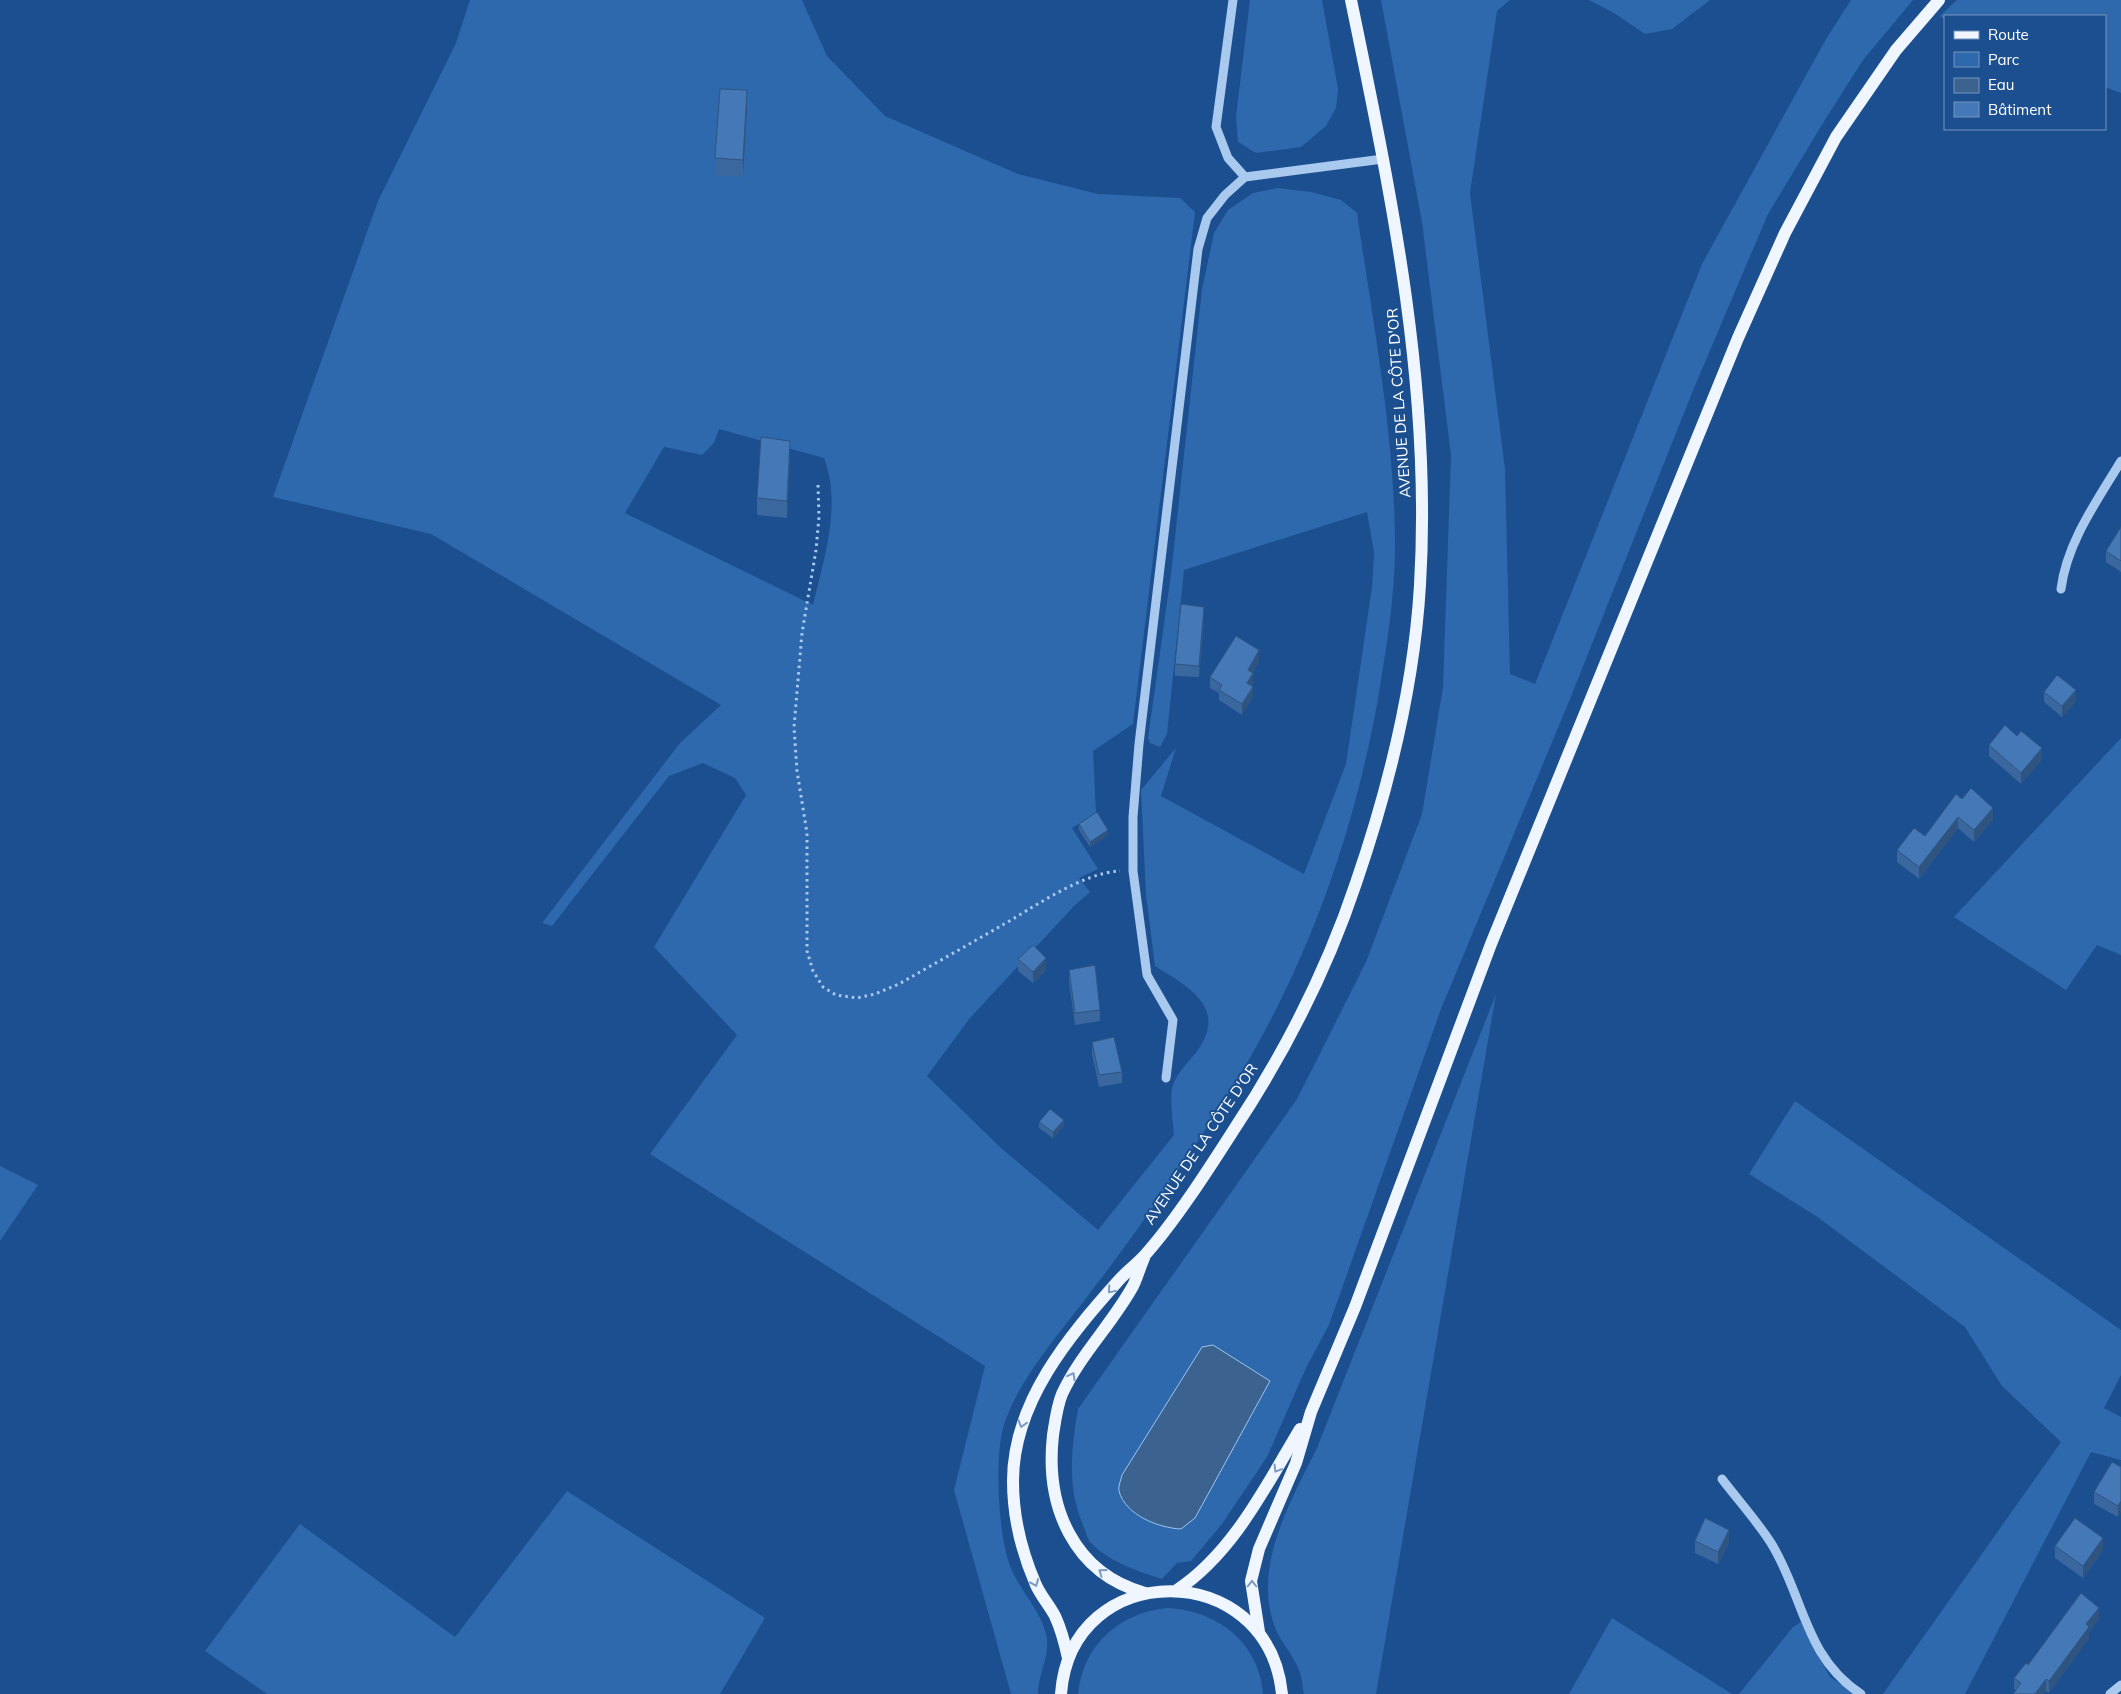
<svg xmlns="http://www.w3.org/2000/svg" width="2121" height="1694" font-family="Mulish,sans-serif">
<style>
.green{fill:#2e69ad;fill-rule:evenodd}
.water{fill:#3c6290;stroke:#9cc4f0}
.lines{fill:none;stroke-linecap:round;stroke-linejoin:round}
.path{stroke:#a9c9ee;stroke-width:3;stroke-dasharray:2.5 4;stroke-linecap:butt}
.minor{stroke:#a9c9ee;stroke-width:9}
.major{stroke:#f0f6ff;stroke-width:12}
.wall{fill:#3a679d}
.shaded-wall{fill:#305480}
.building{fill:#4478b7;stroke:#305480}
.oneway{stroke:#7b9ac1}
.labels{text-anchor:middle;stroke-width:4;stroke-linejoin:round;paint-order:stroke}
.street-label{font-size:15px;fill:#fff;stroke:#1b4f8f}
</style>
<rect width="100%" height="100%" fill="#1b4f8f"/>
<g class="green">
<path d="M470 0H802L827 56 885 116 1018 174 1098 194 1180 198 1195 212 1133 724 1093 751 1096 813 1072 828 1098 869 1079 878 1090 892 1074 906 970 1018 927 1076 1001 1148 1098 1230 1174 1135C1173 1123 1169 1095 1173 1085 1177 1073 1190 1060 1198 1050 1228 1007 1187 986 1155 966L1146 895 1141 790 1176 748 1161 796 1304 874 1346 764 1372 587 1374 553 1367 512 1184 570 1167 734 1160 747 1150 743 1148 738 1171 574 1202 289 1214 233 1228 210 1253 193 1278 188 1311 192 1341 200 1357 213C1373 323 1395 436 1395 547 1395 598 1386 649 1378 699 1350 853 1298 990 1211 1121 1174 1177 1137 1232 1096 1285 1066 1326 1019 1377 1004 1425 994 1455 998 1539 1011 1568 1020 1591 1044 1614 1047 1639 1049 1658 1038 1675 1038 1694H1011L954 1490 985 1366 650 1154 737 1035 654 947 746 795 735 778 703 763 669 776 552 926 542 923 680 743 721 705 431 534 273 497 378 201 456 43ZM719 429 824 458C842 505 824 558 813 605L625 513 664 447 702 455 714 443Z"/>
<polygon points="1250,0 1322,0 1338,89 1336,108 1326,126 1301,147 1256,153 1238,142 1236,117"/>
<path d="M1381 0H1510L1497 11 1470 193 1505 469 1510 674 1535 684 1702 264 1826 39 1851 0H1913L1863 60 1823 123 1768 214 1694 388 1570 699 1441 1009 1329 1325 1306 1368 1267 1457 1222 1524 1191 1561 1177 1563 1162 1579C1137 1571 1110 1562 1091 1543 1087 1539 1086 1531 1083 1525 1067 1488 1071 1449 1078 1409L1297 1099 1366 962 1422 814 1443 687 1451 455 1422 222Z"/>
<polygon points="1589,0 1710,0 1672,29 1645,34 1614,13"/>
<polygon points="1957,0 2121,0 2121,93 2105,87 2105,16 1945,16 1945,20 1940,16"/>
<polygon points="2121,738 2121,955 2097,945 2066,990 1954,917"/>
<path d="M1496 994 1376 1694H1304C1302 1686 1302 1675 1298 1668 1292 1653 1279 1640 1274 1625 1253 1564 1291 1501 1317 1448Z"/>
<polygon points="1795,1101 2121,1330 2121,1375 2104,1408 2121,1417 2121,1460 2091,1452 1965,1694 1883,1694 2061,1442 2002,1386 1965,1327 1816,1216 1749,1174"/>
<polygon points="0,1166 38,1185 0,1241"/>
<polygon points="567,1491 765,1618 720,1694 267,1694 205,1651 300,1524 455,1637"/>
<path d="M1167 1608C1216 1610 1259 1642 1263 1694H1078C1083 1645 1119 1613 1167 1608Z"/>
<polygon points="1612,1618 1732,1694 1569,1694"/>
<polygon points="1801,1622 1830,1677 1856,1694 1739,1694 1793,1627"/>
</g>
<path class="water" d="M1213 1345 1270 1381 1195 1518 1181 1529C1159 1528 1125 1515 1119 1491 1118 1486 1121 1480 1122 1475L1202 1347Z"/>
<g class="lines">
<path class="path" d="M818 485 819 517 816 550 802 633 794 727 797 771 807 833V951L813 971 823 987 836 995 857 998 875 994 899 984C932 965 966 946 999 927 1033 908 1081 873 1120 871"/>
<g class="minor">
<polyline points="1245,177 1383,159"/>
<path d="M2061 589C2067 542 2097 501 2121 461"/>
<polyline points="1166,1078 1173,1020 1147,975 1133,871 1133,817 1139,744 1198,249 1207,218 1225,195 1245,177 1228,158 1216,127 1233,0"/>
<path d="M1722 1479C1738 1500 1757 1521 1771 1543 1804 1596 1804 1657 1861 1694"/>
<polyline points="2110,1694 2121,1685"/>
</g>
<g class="major">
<path d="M1144 1258C1140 1267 1137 1278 1133 1286 1112 1324 1080 1355 1062 1394 1057 1406 1055 1422 1053 1435 1045 1506 1073 1573 1145 1593"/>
<path d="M1177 1590C1233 1553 1266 1486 1300 1429"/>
<polyline points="1259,1632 1251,1581 1259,1549 1296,1463 1311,1412 1355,1307 1491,944 1738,338 1785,233 1836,137 1896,50 1939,0"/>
<path d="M1068 1658C1065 1644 1061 1629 1055 1616 1049 1605 1041 1596 1036 1585 1022 1553 1013 1516 1013 1481 1013 1402 1069 1336 1119 1280 1127 1271 1137 1264 1145 1255 1176 1220 1208 1170 1233 1131 1284 1054 1327 970 1356 883 1389 787 1414 687 1420 585 1432 386 1391 194 1351 0"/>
<path d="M1061 1694C1071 1557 1268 1557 1282 1694"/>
</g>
</g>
<g class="wall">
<polygon points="747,107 743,177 715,175 715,158"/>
<polygon points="790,458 787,518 757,515 757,498"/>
<polygon points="2121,527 2121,572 2106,562 2106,551"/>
<polygon points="1204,619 1199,677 1175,676 1175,664"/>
<polygon points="1259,661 1253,672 1253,684 1252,686 1253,697 1242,715 1219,700 1219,693 1210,688 1210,677"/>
<polygon points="2044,692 2076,701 2062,717 2044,702"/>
<polygon points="1989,745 2042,759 2021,784 1989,756"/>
<polygon points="1962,799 1993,819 1974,842 1958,828 1919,879 1897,862 1897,850 1925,836"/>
<polygon points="1079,824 1108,835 1090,847 1079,830"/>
<polygon points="1018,959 1046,970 1033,983 1018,971"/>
<polygon points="1069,970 1100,1010 1100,1021 1075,1025 1069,982"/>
<polygon points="1092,1042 1122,1072 1122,1083 1099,1087 1092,1054"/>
<polygon points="1039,1122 1064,1126 1053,1138 1039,1128"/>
<polygon points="2121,1467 2118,1517 2094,1504 2094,1492"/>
<polygon points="1695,1541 1729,1542 1718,1564 1695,1553"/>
<polygon points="2055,1546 2103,1550 2083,1578 2055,1558"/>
<polygon points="2099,1619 2089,1632 2089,1638 2049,1693 2046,1691 2043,1694 2013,1694 2016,1691 2014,1689 2014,1678 2028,1665"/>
</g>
<g class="shaded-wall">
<polygon points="747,90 747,107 743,177 743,160"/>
<polygon points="790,441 790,458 787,518 787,501"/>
<polygon points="1204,607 1204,619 1199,677 1199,666"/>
<polygon points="1259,650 1259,661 1248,681 1248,670"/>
<polygon points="1253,673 1253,684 1247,694 1247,683"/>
<polygon points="1253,687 1253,697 1242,715 1242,704"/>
<polygon points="2076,690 2076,701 2062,717 2062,706"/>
<polygon points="2042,748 2042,759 2021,784 2021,773"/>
<polygon points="1993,808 1993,819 1974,842 1974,830"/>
<polygon points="1958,817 1958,828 1919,879 1919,867"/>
<polygon points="1108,830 1108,835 1090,847 1090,842"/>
<polygon points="1046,958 1046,970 1033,983 1033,972"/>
<polygon points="1064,1120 1064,1126 1053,1138 1053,1132"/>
<polygon points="2121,1501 2121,1512 2118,1517 2118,1506"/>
<polygon points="1729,1530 1729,1542 1718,1564 1718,1552"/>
<polygon points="2103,1538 2103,1550 2083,1578 2083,1566"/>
<polygon points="2099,1608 2099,1619 2089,1632 2089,1638 2049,1693 2049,1681 2086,1624"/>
<polygon points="2046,1679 2046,1691 2043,1694 2035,1694"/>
</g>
<g class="building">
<polygon points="720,89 747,90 743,160 715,158"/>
<polygon points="761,437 790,441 787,501 757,498"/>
<polygon points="2121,527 2121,561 2106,551"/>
<polygon points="1181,604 1204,607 1199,666 1175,664"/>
<polygon points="1236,636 1259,650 1248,670 1253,673 1247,683 1253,687 1242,704 1219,690 1222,685 1210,677"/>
<polygon points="2057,675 2076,690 2062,706 2044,692"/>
<polygon points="2005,725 2017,736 2021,731 2042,748 2021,773 1989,745"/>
<polygon points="1971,788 1993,808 1974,830 1958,817 1919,867 1897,850 1914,828 1925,836 1956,794 1962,799"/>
<polygon points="1097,812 1108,830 1090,842 1079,824"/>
<polygon points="1033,945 1046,958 1033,972 1018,959"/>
<polygon points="1095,965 1100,1010 1075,1013 1069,970"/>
<polygon points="1114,1037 1122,1072 1099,1075 1092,1042"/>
<polygon points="1050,1109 1064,1120 1053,1132 1039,1122"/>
<polygon points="2112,1462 2121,1467 2121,1501 2118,1506 2094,1492"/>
<polygon points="1705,1518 1729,1530 1718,1552 1695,1541"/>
<polygon points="2075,1518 2103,1538 2083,1566 2055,1546"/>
<polygon points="2081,1593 2099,1608 2086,1624 2089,1627 2049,1681 2046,1679 2035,1694 2013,1694 2021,1683 2014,1678 2026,1663 2028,1665"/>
</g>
<defs><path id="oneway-chevron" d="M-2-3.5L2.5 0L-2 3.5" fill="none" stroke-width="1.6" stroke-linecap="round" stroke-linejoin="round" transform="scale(1.25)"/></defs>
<g class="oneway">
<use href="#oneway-chevron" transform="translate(1111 1290) rotate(130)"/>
<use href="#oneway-chevron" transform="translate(1072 1376) rotate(-61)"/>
<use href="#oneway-chevron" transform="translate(1022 1424) rotate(107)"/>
<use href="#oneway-chevron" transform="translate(1277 1469) rotate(121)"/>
<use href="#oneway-chevron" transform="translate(1102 1572) rotate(-144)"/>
<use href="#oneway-chevron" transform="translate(1035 1583) rotate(68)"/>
<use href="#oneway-chevron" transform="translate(1252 1584) rotate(-90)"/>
</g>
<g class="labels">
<g class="street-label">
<text transform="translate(1399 403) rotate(-94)" y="5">AVENUE DE LA CÔTE D'OR</text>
<text transform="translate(1201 1144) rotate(-56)" y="5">AVENUE DE LA CÔTE D'OR</text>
</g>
</g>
<rect x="1944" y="15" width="162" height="115" fill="#1b4f8f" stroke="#7695bc"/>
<rect x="1954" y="31" width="25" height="8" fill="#f0f6ff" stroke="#7695bc"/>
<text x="1988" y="40" font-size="15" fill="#ffffff">Route</text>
<rect x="1954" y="52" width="25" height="15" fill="#2e69ad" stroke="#7695bc"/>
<text x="1988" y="65" font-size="15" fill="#ffffff">Parc</text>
<rect x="1954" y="78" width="25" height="15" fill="#3c6290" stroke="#7695bc"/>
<text x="1988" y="90" font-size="15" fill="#ffffff">Eau</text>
<rect x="1954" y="102" width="25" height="15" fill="#4478b7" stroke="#7695bc"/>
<text x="1988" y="115" font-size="15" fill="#ffffff">Bâtiment</text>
</svg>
